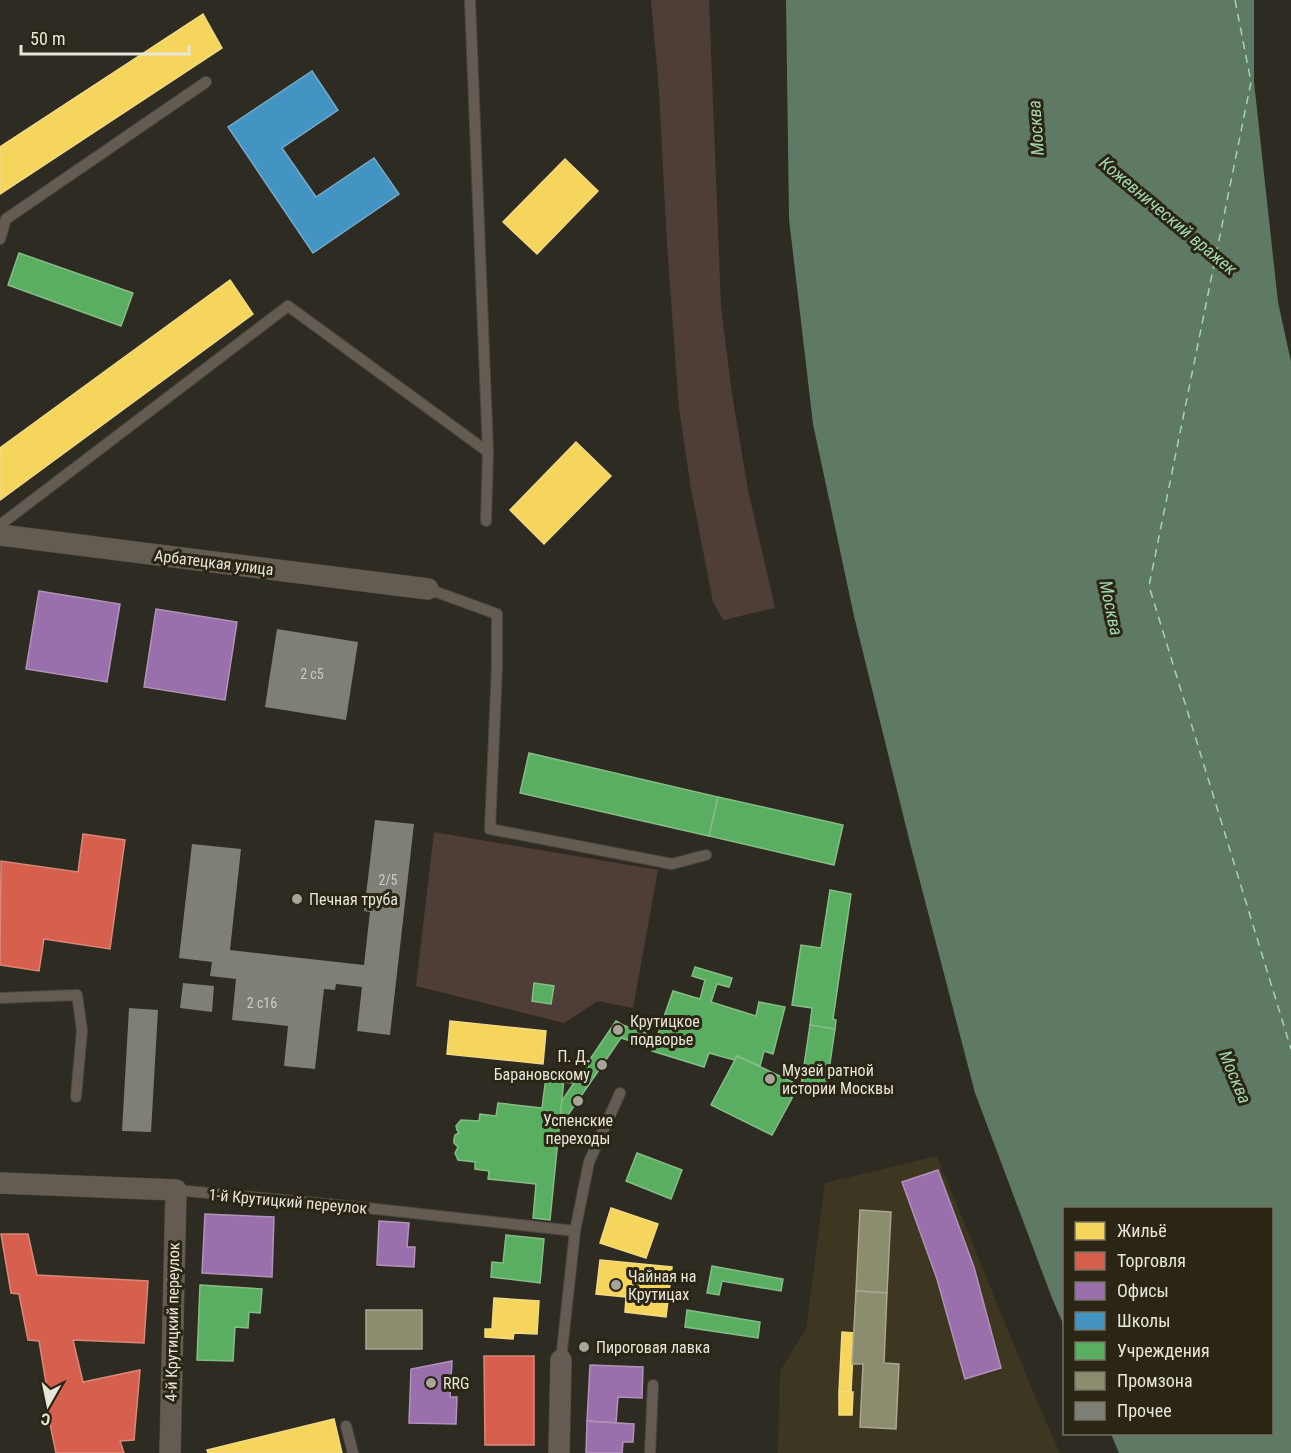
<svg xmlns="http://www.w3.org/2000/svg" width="1291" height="1453" font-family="'Roboto Condensed',sans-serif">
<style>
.built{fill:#3d3620}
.green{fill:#4f3e38}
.water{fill:#5f7a64}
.homes{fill:#f6d55c;stroke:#f2da82;stroke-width:1.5}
.shops{fill:#d6604d;stroke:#db8877;stroke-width:1.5}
.offices{fill:#9970ab;stroke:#b193b9;stroke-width:1.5}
.schools{fill:#4393c3;stroke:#74acca;stroke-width:1.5}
.public{fill:#5aae61;stroke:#85be85;stroke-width:1.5}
.industry{fill:#8c8c6e;stroke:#a8a78e;stroke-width:1.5}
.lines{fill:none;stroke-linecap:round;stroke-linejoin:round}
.ferry{stroke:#a1d7ae;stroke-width:1.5;stroke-dasharray:8 6;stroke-linecap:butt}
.building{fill:#7e7f76}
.service-casing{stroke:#4b4840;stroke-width:12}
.minor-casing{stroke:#4b4840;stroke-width:22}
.service{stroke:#645c53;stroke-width:10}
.minor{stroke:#645c53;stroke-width:21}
.poi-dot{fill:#a7a49a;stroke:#2a2514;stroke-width:2}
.labels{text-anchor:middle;stroke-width:6;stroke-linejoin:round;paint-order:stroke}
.number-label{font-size:14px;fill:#ceccc1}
.street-label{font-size:16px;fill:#e8e5da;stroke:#2a2514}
.poi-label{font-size:16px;fill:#e8e5da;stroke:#2a2514;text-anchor:start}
.water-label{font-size:18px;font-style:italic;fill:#a1d7ae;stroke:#2a2514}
</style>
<rect width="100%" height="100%" fill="#2e2b22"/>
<polygon class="built" points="937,1156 1036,1399 1060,1453 778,1453 780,1371 806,1329 825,1183"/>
<g class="green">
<polygon points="651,0 709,0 721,307 732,394 748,490 775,608 723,620 713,602 691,489 679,409 667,244 659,91"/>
<polygon points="434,832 658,870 633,1008 598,1001 564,1023 416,986"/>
</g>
<polygon class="water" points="786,0 1254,0 1254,82 1278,302 1291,362 1291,1453 1119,1453 1111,1434 1272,1434 1272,1208 1064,1208 1064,1326 1052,1298 975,1093 911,847 854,616 813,424 789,219"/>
<g class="homes">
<polygon points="203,14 222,48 0,194 0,147"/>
<polygon points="565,159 598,191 537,254 503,222"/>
<polygon points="230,280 253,314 0,500 0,448"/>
<polygon points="576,442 611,476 544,544 510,510"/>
<polygon points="450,1021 546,1031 543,1064 447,1054"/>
<polygon points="611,1208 658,1224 646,1258 600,1243"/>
<polygon points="600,1260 672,1267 666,1317 625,1312 626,1297 596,1294"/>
<polygon points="494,1298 539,1301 537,1334 514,1333 513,1339 485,1337 485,1329 492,1329"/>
<polygon points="842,1332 854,1333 851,1392 839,1392"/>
<polygon points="839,1392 853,1392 852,1415 839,1415"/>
<polygon points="334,1419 342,1453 208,1453 207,1450"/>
</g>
<g class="shops">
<polygon points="83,834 125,840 110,949 44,939 39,971 0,965 1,861 78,872"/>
<polygon points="1,1234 28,1234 37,1275 148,1281 144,1343 73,1340 83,1382 140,1370 134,1440 120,1441 124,1453 56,1453 43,1390 47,1389 39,1341 28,1340 19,1294 11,1293"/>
<polygon points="484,1356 534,1356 534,1445 485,1445"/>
</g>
<g class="offices">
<polygon points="39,591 120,604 107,682 26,669"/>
<polygon points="156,609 237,622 225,700 144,687"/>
<polygon points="938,1170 974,1267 1001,1368 965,1379 937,1279 902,1182"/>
<polygon points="205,1214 274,1217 272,1277 202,1273"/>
<polygon points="379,1221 409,1223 407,1247 415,1247 414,1267 377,1265"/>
<polygon points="452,1361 450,1397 457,1397 456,1424 409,1423 411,1369"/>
<polygon points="590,1365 643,1367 642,1398 618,1397 616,1423 587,1421"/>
<polygon points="587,1421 634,1424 633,1442 623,1442 622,1453 586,1453"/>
</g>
<polygon class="schools" points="312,71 338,110 282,148 316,197 374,158 399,194 313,253 228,127"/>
<g class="public">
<polygon points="19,253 133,293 121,326 8,285"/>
<polygon points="529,753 718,797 709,836 520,793"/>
<polygon points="718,797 843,825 834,865 709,836"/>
<polygon points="830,890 851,894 833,1019 836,1020 835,1029 810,1025 812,1008 792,1005 801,945 821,948"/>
<polygon points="695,967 732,978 729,987 717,984 711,1002 756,1016 759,1002 785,1007 773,1054 764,1051 760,1066 737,1056 734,1060 709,1053 704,1067 652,1051 673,991 700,999 705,980 692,976"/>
<polygon points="534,983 554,986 551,1004 532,1001"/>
<polygon points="616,1021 625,1026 621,1038 559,1128 561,1102"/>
<polygon points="810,1025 835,1029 826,1090 801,1086"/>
<polygon points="625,1026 657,1036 653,1048 621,1038"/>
<polygon points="737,1056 799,1085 772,1135 711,1105"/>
<polygon points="546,1077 564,1079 550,1220 533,1218 536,1184 488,1179 489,1171 475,1169 475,1162 458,1160 455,1153 458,1147 454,1143 454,1139 455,1135 459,1133 457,1130 456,1126 461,1120 479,1121 480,1114 496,1116 498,1103 542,1108"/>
<polygon points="564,1077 567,1077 578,1079 574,1083 564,1082"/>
<polygon points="637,1153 682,1170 671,1199 626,1181"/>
<polygon points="506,1235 544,1239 540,1283 491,1277 492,1262 503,1263"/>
<polygon points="712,1266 783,1279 781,1291 722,1281 719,1295 707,1293"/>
<polygon points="200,1285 262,1289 260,1313 249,1312 248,1328 235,1327 233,1361 197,1360"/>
<polygon points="687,1310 760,1322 758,1338 685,1327"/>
</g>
<g class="industry">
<polygon points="860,1210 891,1212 887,1293 856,1291"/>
<polygon points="856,1291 887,1293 884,1363 899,1364 896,1429 860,1427 863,1364 852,1364"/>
<rect x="366" y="1310" width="56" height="39"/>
</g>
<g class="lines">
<polyline class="ferry" points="1235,0 1251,82 1149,586 1291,1049"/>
</g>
<g class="building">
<polygon points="277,629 358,642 346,720 265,707"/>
<polygon points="375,820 414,824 390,1035 357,1031 362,987 336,984 335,990 324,989 315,1069 284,1066 288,1026 232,1020 236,979 210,976 212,962 179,958 192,844 241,849 230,950 364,965 370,912 364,911"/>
<polygon points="183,983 214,986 212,1012 180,1008"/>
<polygon points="129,1008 158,1010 151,1132 122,1131"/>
</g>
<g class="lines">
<defs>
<g id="service">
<polyline points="470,0 488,452 486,521"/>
<polyline points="0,239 6,219 206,82"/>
<polyline points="0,525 288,306 488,452"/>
<polyline points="428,589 497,614 497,667 490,829 672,864 706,855"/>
<polyline points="0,998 77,995 82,1030 76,1097"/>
<polyline points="176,1190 358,1207 575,1231"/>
<polyline points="561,1360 575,1231 589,1162 620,1093"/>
<polyline points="346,1426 353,1453"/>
<polyline points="650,1453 653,1385"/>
</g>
<g id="minor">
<polyline points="0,535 428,589"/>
<polyline points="0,1183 176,1190 170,1453"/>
<polyline points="559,1453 561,1360"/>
</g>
</defs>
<use href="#service" class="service-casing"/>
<use href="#minor" class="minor-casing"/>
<use href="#service" class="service"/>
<use href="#minor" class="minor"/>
</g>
<g class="poi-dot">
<circle cx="297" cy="899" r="6"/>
<circle cx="618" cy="1030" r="6"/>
<circle cx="602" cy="1065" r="6"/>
<circle cx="770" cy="1079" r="6"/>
<circle cx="578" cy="1101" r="6"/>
<circle cx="616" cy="1285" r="6"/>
<circle cx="584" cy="1347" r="6"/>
<circle cx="431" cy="1383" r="6"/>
</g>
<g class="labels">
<g class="number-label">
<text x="312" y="679">2 c5</text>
<text x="388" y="885">2/5</text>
<text x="262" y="1008">2 с16</text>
</g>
<g class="street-label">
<text transform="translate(214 562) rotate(7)" y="6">Арбатецкая улица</text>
<text transform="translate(288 1201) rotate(5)" y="6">1-й Крутицкий переулок</text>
<text transform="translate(172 1322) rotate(-89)" y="6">4-й Крутицкий переулок</text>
</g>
<g class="poi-label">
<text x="309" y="905">Печная труба</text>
<text x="630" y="1027">Крутицкое<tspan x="630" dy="18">подворье</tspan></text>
<text x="590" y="1062" text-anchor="end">П. Д.<tspan x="590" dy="18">Барановскому</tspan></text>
<text x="782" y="1076">Музей ратной<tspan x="782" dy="18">истории Москвы</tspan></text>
<text x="578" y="1126" text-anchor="middle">Успенские<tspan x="578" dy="18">переходы</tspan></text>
<text x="628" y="1282">Чайная на<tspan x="628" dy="18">Крутицах</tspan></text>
<text x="596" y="1353">Пироговая лавка</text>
<text x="443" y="1389">RRG</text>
</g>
<g class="water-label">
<text transform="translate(1036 128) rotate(-94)" y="6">Москва</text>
<text transform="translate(1168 216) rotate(40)" y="6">Кожевнический вражек</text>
<text transform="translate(1111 608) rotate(78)" y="6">Москва</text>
<text transform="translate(1235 1077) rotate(67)" y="6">Москва</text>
</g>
</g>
<rect x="1063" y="1207" width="210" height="228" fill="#2a2514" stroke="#767263" stroke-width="1.5"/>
<rect x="1075" y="1222" width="30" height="18" fill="#f6d55c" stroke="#767263" stroke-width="1.5"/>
<text x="1117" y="1237" font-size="18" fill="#e8e5da">Жильё</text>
<rect x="1075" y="1252" width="30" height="18" fill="#d6604d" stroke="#767263" stroke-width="1.5"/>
<text x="1117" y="1267" font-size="18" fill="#e8e5da">Торговля</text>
<rect x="1075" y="1282" width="30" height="18" fill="#9970ab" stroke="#767263" stroke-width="1.5"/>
<text x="1117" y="1297" font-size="18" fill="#e8e5da">Офисы</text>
<rect x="1075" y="1312" width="30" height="18" fill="#4393c3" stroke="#767263" stroke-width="1.5"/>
<text x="1117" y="1327" font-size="18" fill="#e8e5da">Школы</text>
<rect x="1075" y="1342" width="30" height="18" fill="#5aae61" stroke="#767263" stroke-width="1.5"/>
<text x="1117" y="1357" font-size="18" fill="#e8e5da">Учреждения</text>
<rect x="1075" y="1372" width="30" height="18" fill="#8c8c6e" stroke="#767263" stroke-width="1.5"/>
<text x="1117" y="1387" font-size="18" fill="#e8e5da">Промзона</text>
<rect x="1075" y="1402" width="30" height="18" fill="#7e7f76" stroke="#767263" stroke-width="1.5"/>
<text x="1117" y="1417" font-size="18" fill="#e8e5da">Прочее</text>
<g transform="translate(48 1405) rotate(189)" stroke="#2a2514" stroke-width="4.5" paint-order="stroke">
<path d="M0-4.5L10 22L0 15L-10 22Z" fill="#e8e5da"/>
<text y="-9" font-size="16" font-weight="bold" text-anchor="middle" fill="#e8e5da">С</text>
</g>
<path d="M21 45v9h168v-9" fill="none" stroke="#e8e5da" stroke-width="3"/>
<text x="30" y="45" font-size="18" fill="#e8e5da" stroke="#2a2514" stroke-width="4.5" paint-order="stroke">50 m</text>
</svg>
